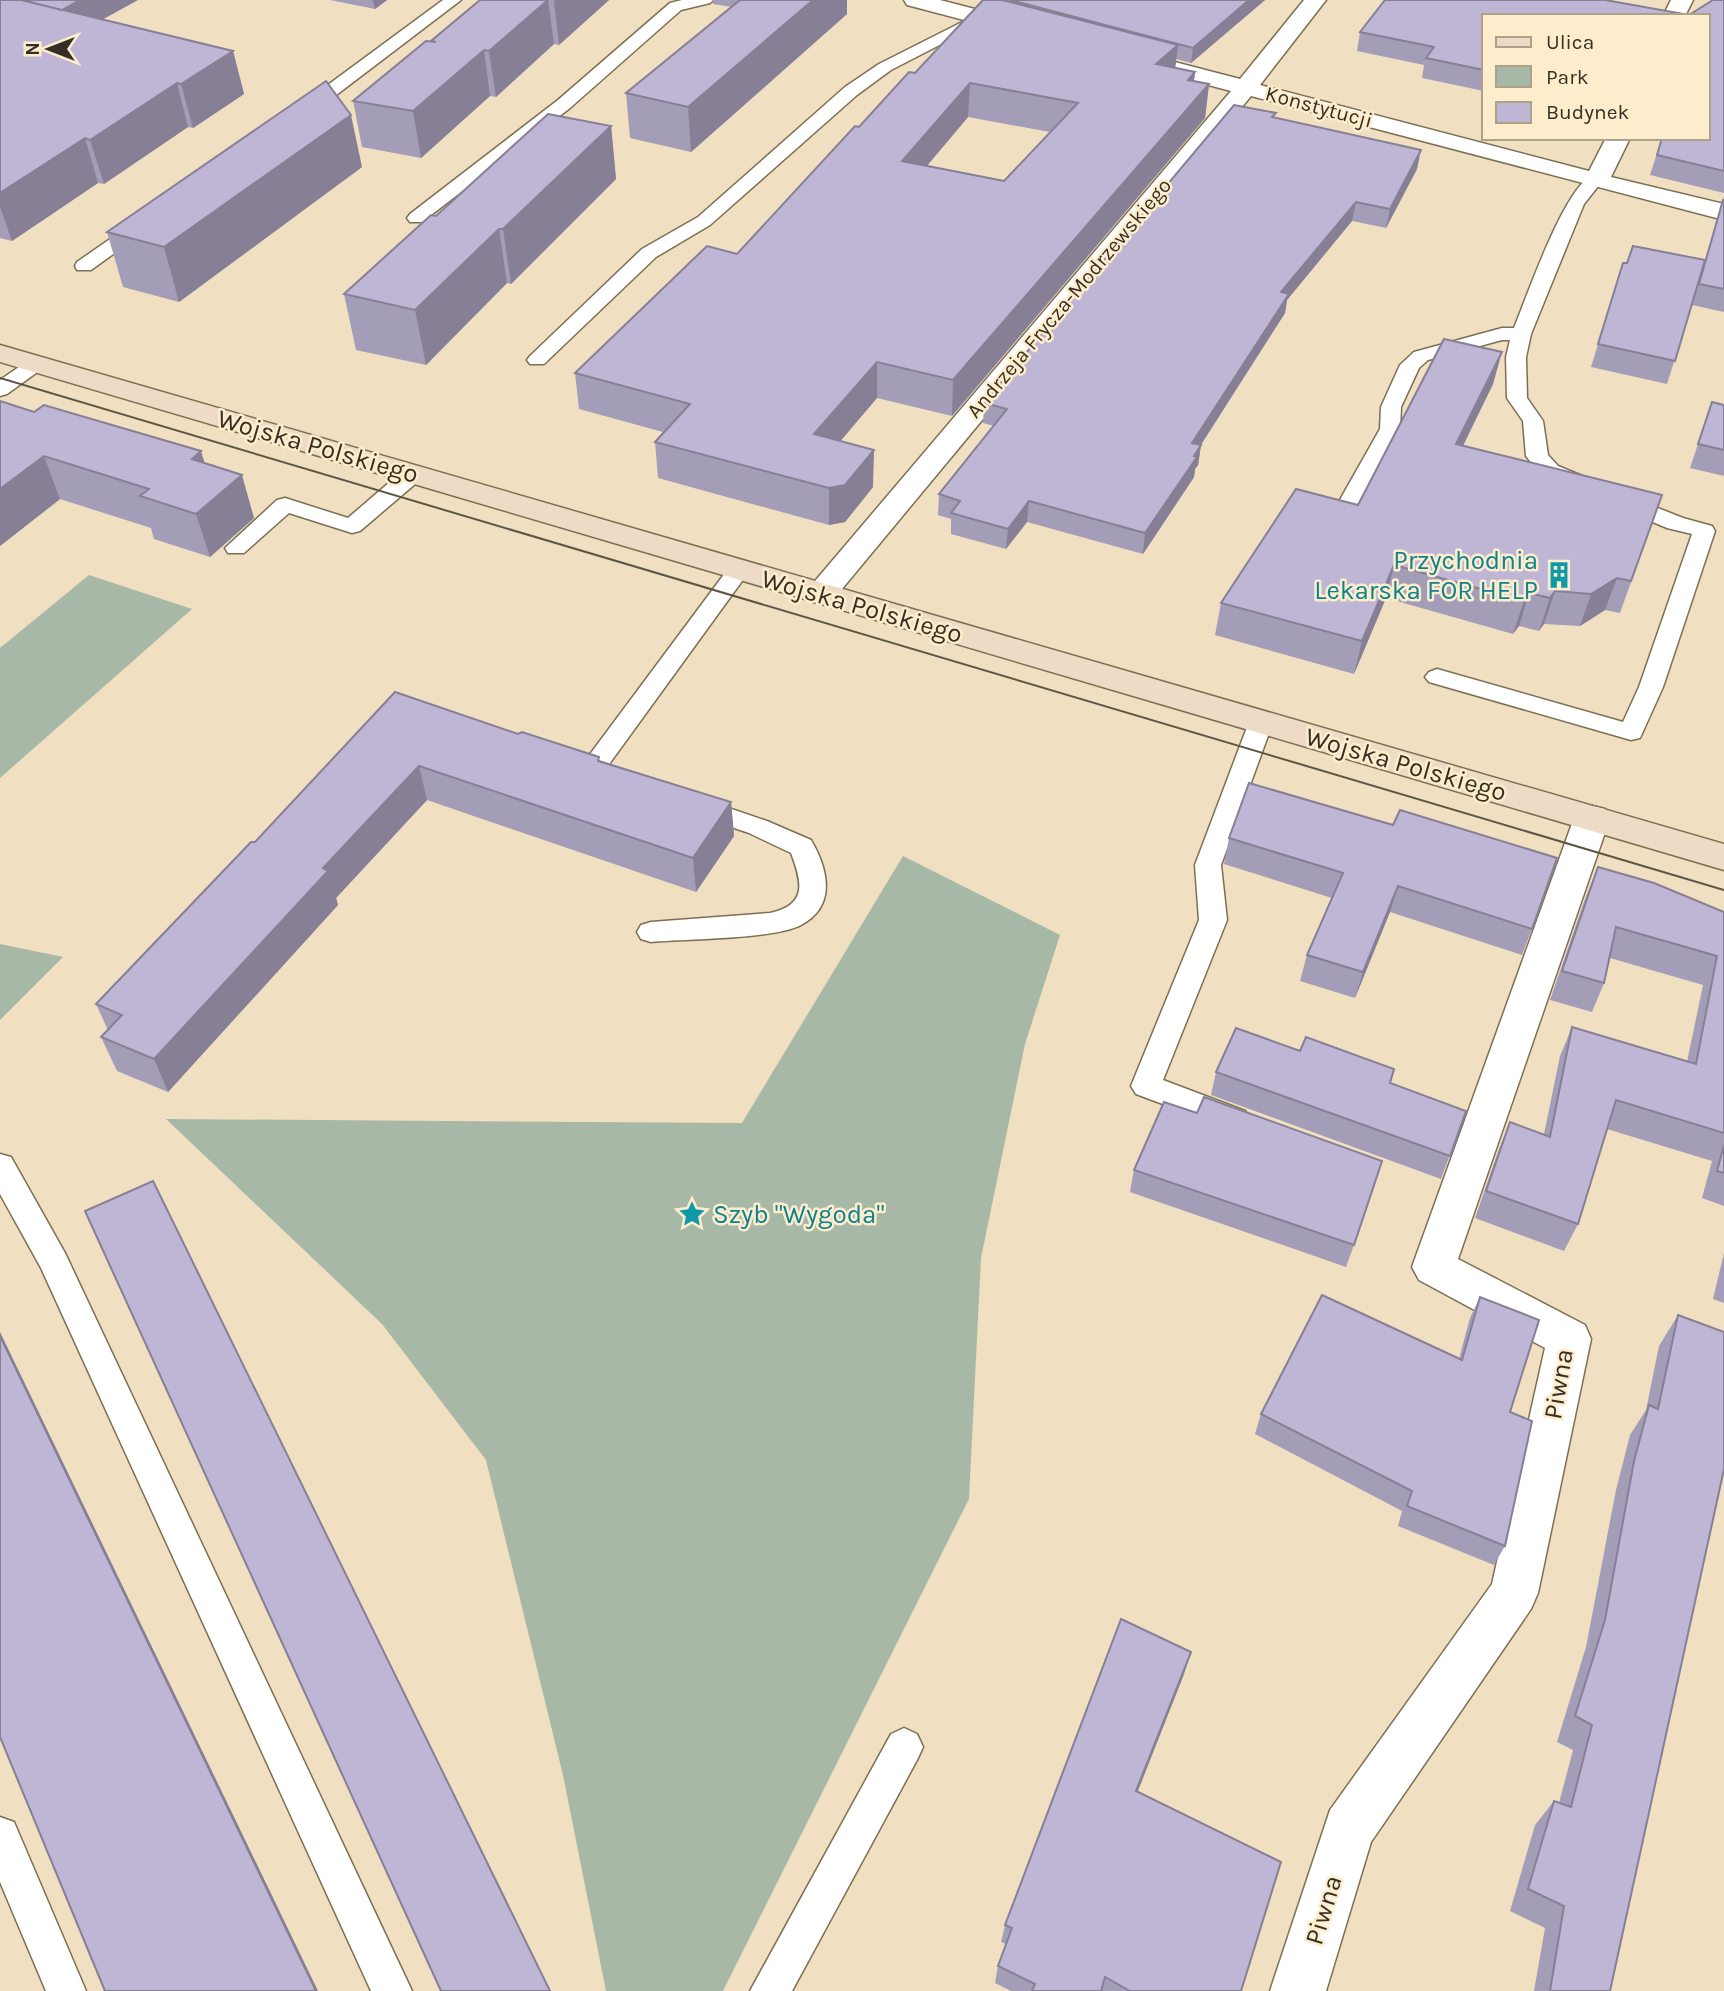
<svg xmlns="http://www.w3.org/2000/svg" width="1724" height="1991" font-family="Karla,sans-serif">
<style>
.green{fill:#a8b8a6}
.lines{fill:none;stroke-linecap:round;stroke-linejoin:round}
.service-casing{stroke:#7d6f53;stroke-width:3}
.minor-casing{stroke:#7d6f53;stroke-width:3}
.secondary-casing{stroke:#7d6f53;stroke-width:3}
.service{fill:#fff;fill-rule:evenodd}
.minor{fill:#fff;fill-rule:evenodd}
.secondary{fill:#eedbc6;fill-rule:evenodd}
.tram{stroke:#5d5545;stroke-width:2}
.wall{fill:#a49db7;fill-rule:evenodd}
.shaded-wall{fill:#867f95}
.building{fill:#bfb6d5;stroke:#867f95;stroke-width:2;fill-rule:evenodd}
.labels{text-anchor:middle;stroke-width:5;stroke-linejoin:round;paint-order:stroke}
.far-street-label{font-size:21px;fill:#363024;stroke:#fdedcd}
.street-label{font-size:26px;fill:#363024;stroke:#fdedcd}
.culture-label{font-size:26px;fill:#0d838f;stroke:#fdedcd;text-anchor:end}
</style>
<rect width="100%" height="100%" fill="#f0dfc0"/>
<g class="green">
<polygon points="89,575 192,609 0,778 0,648"/>
<polygon points="903,856 1060,935 1025,1044 981,1258 969,1499 723,1991 606,1991 563,1775 486,1460 382,1324 166,1119 742,1123"/>
<polygon points="0,944 63,957 0,1020"/>
</g>
<g class="lines">
<defs>
<g id="service">
<polygon points="443,0 461,0 310,115 298,115 296,111 298,107"/>
<polygon points="682,0 713,0 710,3 681,10 570,108 422,222 410,222 407,218 410,214 558,100 670,3"/>
<polygon points="980,13 988,18 986,21 891,70 857,95 710,225 656,257 544,364 530,364 527,360 530,356 642,249 698,217 845,87 879,64"/>
<path d="M1594 175 1603 180 1584 204 1531 334 1526 357 1527 398 1543 421 1548 455 1558 466 1587 478 1590 483 1587 488H1571L1542 476 1526 456 1523 421 1507 398 1506 357 1510 340H1502L1428 360 1419 368 1401 407 1400 429 1350 521 1347 526H1331L1328 521 1380 429 1381 407 1400 365 1414 352 1502 328H1514C1526 299 1566 182 1594 175Z"/>
<polygon points="142,219 151,225 148,229 91,270 77,270 75,266 77,262 136,221"/>
<polygon points="36,358 43,360 46,364 43,368 7,394 0,396 0,380 29,360"/>
<polygon points="413,468 421,469 424,474 421,479 360,531 352,533 289,513 244,553 228,553 225,548 277,500 285,498 348,518 405,469"/>
<polygon points="1620,493 1683,518 1712,526 1715,531 1663,687 1640,738 1631,740 1429,682 1425,677 1429,672 1437,669 1623,722 1639,687 1692,534 1667,528 1612,505 1609,500 1612,495"/>
<polygon points="739,563 747,565 750,570 607,767 623,772 627,778 623,784 614,787 582,777 578,771 582,765 731,565"/>
<polygon points="1261,714 1270,716 1273,722 1221,865 1227,920 1163,1080 1245,1111 1250,1119 1245,1127 1235,1131 1136,1094 1131,1086 1199,920 1195,865 1249,722 1252,716"/>
<path d="M696 797 767 821 811 840C828 869 837 906 801 925 776 939 684 939 651 942L641 939 637 932 641 925 651 922 770 913C808 905 802 882 791 853L749 833 687 812 683 806 687 800Z"/>
<polygon points="0,1154 11,1157 65,1253 412,1991 371,1991 41,1268 0,1194"/>
<polygon points="904,1728 917,1734 923,1747 917,1760 792,1991 750,1991 891,1734"/>
<polygon points="0,1817 14,1822 86,1991 46,1991 0,1882"/>
</g>
<g id="minor">
<polygon points="904,0 940,0 1029,23 1032,28 1029,33 1021,35 907,5"/>
<polygon points="1304,0 1326,0 1260,85 1589,171 1606,138 1630,138 1611,177 1724,204 1724,220 1251,96 832,601 821,604 810,601 805,594 810,587 1231,91 1136,66 1133,61 1136,56 1144,54 1240,79"/>
<polygon points="1671,0 1693,0 1685,16 1663,16"/>
<polygon points="1592,806 1605,809 1610,818 1458,1259 1585,1325 1591,1339 1538,1593 1531,1609 1371,1842 1326,1991 1270,1991 1330,1810 1492,1584 1545,1348 1419,1280 1412,1267 1574,818 1579,809"/>
</g>
<polygon id="secondary" points="0,345 1724,844 1724,870 0,362"/>
</defs>
<use href="#service" class="service-casing"/>
<use href="#minor" class="minor-casing"/>
<use href="#secondary" class="secondary-casing"/>
<use href="#service" class="service"/>
<use href="#minor" class="minor"/>
<use href="#secondary" class="secondary"/>
<polyline class="tram" points="0,378 1724,890"/>
</g>
<g class="wall">
<polygon points="0,0 103,19 233,51 244,94 193,128 188,127 104,184 98,183 12,241 0,238"/>
<polygon points="330,0 387,0 375,9"/>
<polygon points="480,0 609,0 559,45 554,44 496,97 490,96 421,158 362,147 353,101 431,41"/>
<polygon points="713,0 847,0 847,14 691,152 630,138 626,93 732,7 713,4"/>
<path d="M983 0H1265L1191 63 1176 59 1175 67 1195 72 1194 81 1209 84 1205 118 952 416 877 398 840 441 873 487 845 522 829 525 658 478 655 442 663 432 579 409 575 373 737 254 859 127 915 73ZM968 117 1050 132 1004 181 927 166Z"/>
<polygon points="1385,0 1605,0 1689,15 1713,0 1724,0 1724,193 1650,175 1662,138 1708,138 1708,16 1484,16 1484,91 1422,78 1424,65 1357,51 1360,32"/>
<polygon points="1275,118 1417,169 1386,228 1352,221 1287,300 1285,313 1201,445 1198,465 1195,469 1194,477 1143,554 1027,522 1006,549 951,534 951,519 938,515 939,494 994,426 983,423 984,403"/>
<polygon points="611,126 616,179 511,284 507,283 426,365 356,350 344,294 436,216"/>
<polygon points="362,167 179,302 123,287 107,232"/>
<polygon points="1724,195 1724,312 1692,305 1667,384 1591,367 1623,263 1627,263 1705,260 1723,201"/>
<polygon points="1493,384 1463,446 1662,495 1620,613 1605,610 1580,626 1544,624 1539,631 1519,626 1513,634 1386,598 1354,674 1215,635 1221,603 1358,505"/>
<polygon points="1712,402 1724,405 1724,476 1690,468"/>
<polygon points="34,412 204,463 254,518 210,557 154,539 151,528 60,499 0,546"/>
<polygon points="395,692 518,734 731,802 734,836 696,892 427,800 336,898 338,905 168,1092 117,1071 101,1037 108,1030 96,1004 255,842"/>
<polygon points="1249,783 1532,929 1522,955 1390,912 1355,998 1300,981 1307,955 1332,898 1224,864 1229,838"/>
<polygon points="1598,867 1724,912 1724,1206 1702,1198 1712,1161 1607,1129 1578,1224 1564,1251 1475,1218 1499,1149 1510,1122 1544,1134 1560,1056 1572,1027 1687,1062 1703,985 1610,958 1604,983 1592,1012 1550,1000 1586,896"/>
<polygon points="1216,1072 1390,1083 1466,1111 1441,1179 1211,1095"/>
<polygon points="1197,1113 1354,1245 1346,1267 1130,1192 1134,1170"/>
<polygon points="1724,1253 1724,1303 1713,1299"/>
<polygon points="1480,1297 1510,1412 1505,1546 1494,1565 1398,1526 1402,1511 1255,1434 1261,1414 1459,1359 1470,1318"/>
<polygon points="1678,1315 1610,1991 1534,1991 1545,1928 1510,1911 1535,1825 1554,1801 1559,1803 1573,1750 1557,1742 1586,1647 1616,1490 1630,1435 1646,1410 1659,1346"/>
<polygon points="1184,1674 1137,1792 1241,1991 1011,1991 995,1983 998,1966 1006,1944 1001,1942 1005,1925"/>
</g>
<g class="shaded-wall">
<polygon points="80,0 138,0 69,38 61,10"/>
<polygon points="373,0 387,0 375,9"/>
<polygon points="548,0 554,44 496,97 489,51"/>
<polygon points="555,0 609,0 559,45 554,1"/>
<polygon points="813,0 847,0 847,14 691,152 688,107"/>
<polygon points="1249,0 1265,0 1191,63 1193,48"/>
<polygon points="1178,45 1174,78 1156,64"/>
<polygon points="484,50 490,96 421,158 413,111"/>
<polygon points="233,51 244,94 193,128 181,84"/>
<polygon points="1195,72 1191,105 1188,80"/>
<polygon points="177,83 188,127 104,184 90,140"/>
<polygon points="970,83 968,117 902,195 902,161"/>
<polygon points="1209,84 1205,118 952,416 953,380"/>
<polygon points="351,115 362,167 179,302 164,247"/>
<polygon points="611,126 616,179 511,284 503,229"/>
<polygon points="85,138 98,183 12,241 0,207 0,193"/>
<polygon points="1421,150 1417,169 1386,228 1390,209"/>
<polygon points="1356,202 1352,221 1287,300 1285,313 1189,463 1192,443 1281,292"/>
<polygon points="499,229 507,283 426,365 415,310"/>
<polygon points="1502,352 1493,384 1448,476 1456,444"/>
<polygon points="877,362 877,398 815,471 814,434"/>
<polygon points="1201,445 1198,465 1195,469 1194,477 1143,554 1145,533"/>
<polygon points="874,450 873,487 845,522 829,525 829,488"/>
<polygon points="201,451 214,494 192,459"/>
<polygon points="44,456 60,499 0,546 0,489"/>
<polygon points="242,475 254,518 210,557 196,514"/>
<polygon points="1029,501 1027,522 1006,549 1008,529"/>
<polygon points="1394,565 1386,598 1354,674 1362,641"/>
<polygon points="1617,578 1605,610 1580,626 1591,594"/>
<polygon points="1555,591 1544,624 1539,631 1550,598"/>
<polygon points="1529,593 1519,626 1513,634 1524,601"/>
<polygon points="419,766 427,800 336,898 338,905 168,1092 154,1059 323,868"/>
<polygon points="731,802 734,836 696,892 693,858"/>
<polygon points="1398,886 1390,912 1355,998 1363,972"/>
<polygon points="0,1332 318,1991 316,1991 0,1336"/>
<polygon points="1191,1652 1184,1674 1130,1811 1136,1791"/>
</g>
<g class="building">
<polygon points="0,0 22,0 233,51 181,84 177,83 90,140 85,138 0,193"/>
<polygon points="22,0 80,0 62,10"/>
<polygon points="480,0 548,0 489,51 484,50 413,111 353,101 426,41 436,42 431,41"/>
<polygon points="740,0 813,0 688,107 626,93"/>
<path d="M983 0H1002L1178 45 1156 64 1195 72 1188 80 1209 84 953 380 877 362 814 434 874 450 845 485 829 488 655 442 690 404 575 373 707 246 737 254 855 126 859 127 909 72 915 73ZM970 83 1078 103 1004 181 902 161Z"/>
<polygon points="1010,0 1249,0 1193,48"/>
<polygon points="1385,0 1605,0 1689,15 1713,0 1724,0 1724,171 1657,155 1662,138 1708,138 1708,16 1484,16 1484,70 1426,58 1434,47 1360,32"/>
<polygon points="326,81 351,115 164,247 107,232"/>
<polygon points="1234,105 1276,113 1272,117 1421,150 1390,209 1356,202 1281,292 1289,294 1192,443 1201,445 1194,456 1197,457 1145,533 1029,501 1008,529 951,513 960,501 939,494 1007,409 984,403"/>
<polygon points="548,114 611,126 503,229 499,229 415,310 344,294 431,215 436,216"/>
<polygon points="1723,200 1724,200 1724,289 1699,284"/>
<polygon points="1633,246 1705,260 1675,361 1598,344 1623,263 1627,263"/>
<polygon points="1444,339 1502,352 1456,444 1662,495 1631,581 1617,578 1591,594 1555,591 1550,598 1529,593 1524,601 1394,565 1362,641 1221,603 1296,489 1358,505"/>
<polygon points="0,401 34,412 44,405 201,451 192,459 242,475 196,514 140,496 149,489 44,456 0,489"/>
<polygon points="1712,402 1724,405 1724,450 1698,444"/>
<polygon points="395,692 518,734 522,732 599,757 598,761 731,802 693,858 419,766 323,868 328,871 154,1059 101,1037 122,1015 96,1004 251,842 255,842"/>
<polygon points="1249,783 1393,825 1400,810 1557,858 1532,929 1398,886 1363,972 1307,955 1343,873 1229,838"/>
<polygon points="1598,867 1654,883 1724,912 1724,1133 1616,1100 1578,1224 1486,1191 1510,1122 1550,1137 1572,1027 1696,1064 1717,956 1616,927 1604,983 1562,971"/>
<polygon points="1236,1028 1300,1051 1306,1037 1394,1069 1390,1083 1466,1111 1450,1156 1216,1072"/>
<polygon points="1204,1097 1382,1161 1354,1245 1134,1170 1164,1102 1197,1113"/>
<polygon points="1724,1145 1724,1173 1717,1171"/>
<polygon points="153,1181 550,1991 441,1991 85,1211"/>
<polygon points="1322,1295 1462,1360 1480,1297 1539,1320 1510,1412 1532,1421 1505,1546 1407,1506 1412,1491 1261,1414"/>
<polygon points="1678,1315 1724,1332 1724,1469 1610,1991 1550,1991 1564,1906 1528,1889 1554,1801 1571,1807 1592,1725 1575,1716 1605,1620 1634,1461 1649,1405 1658,1409"/>
<polygon points="0,1336 316,1991 105,1991 0,1737"/>
<polygon points="1121,1619 1191,1652 1136,1791 1281,1862 1241,1991 1130,1991 1105,1977 1101,1991 1032,1991 1035,1984 998,1966 1012,1928 1005,1925"/>
</g>
<defs>
<symbol id="building-bare" viewBox="-9 -9 18 18"><path d="M-4-6H4V6H1V3H-1V6H-4ZM-2.5-4.3h1.7v1.8h-1.7ZM.8-4.3h1.7v1.8H.8ZM-2.5-1h1.7V.8h-1.7ZM.8-1h1.7V.8H.8Z" fill="#0f9aa8" stroke="#fdedcd" stroke-width="2.5" paint-order="stroke"/></symbol>
<symbol id="sight-bare" viewBox="-9 -9 18 18"><path d="M0-6L1.8-2.2L6-1.7L2.9 1.2L3.7 5.4L0 3.3L-3.7 5.4L-2.9 1.2L-6-1.7L-1.8-2.2Z" fill="#0f9aa8" stroke="#fdedcd" stroke-width="2.5" paint-order="stroke"/></symbol>
</defs>
<g fill-rule="evenodd">
<use href="#building-bare" x="1540" y="556" width="38" height="38"/>
<use href="#sight-bare" x="673" y="1195" width="38" height="38"/>
</g>
<g class="labels">
<g class="far-street-label">
<text transform="translate(1319 107) rotate(15)" y="7">Konstytucji</text>
<text transform="translate(1069 298) rotate(-50)" y="7">Andrzeja Frycza-Modrzewskiego</text>
</g>
<g class="street-label">
<text transform="translate(318 446) rotate(16)" y="9">Wojska Polskiego</text>
<text transform="translate(862 606) rotate(16)" y="9">Wojska Polskiego</text>
<text transform="translate(1406 764) rotate(16)" y="9">Wojska Polskiego</text>
<text transform="translate(1558 1384) rotate(-80)" y="9">Piwna</text>
<text transform="translate(1323 1910) rotate(-73)" y="9">Piwna</text>
</g>
<g class="culture-label">
<text x="1538" y="569">Przychodnia<tspan x="1538" dy="30">Lekarska FOR HELP</tspan></text>
<text x="713" y="1223" text-anchor="start">Szyb "Wygoda"</text>
</g>
</g>
<rect x="1482" y="14" width="228" height="126" fill="#fdedcd" stroke="#ada189" stroke-width="2"/>
<rect x="1496" y="37" width="35" height="10" fill="#eedbc6" stroke="#ada189" stroke-width="2"/>
<text x="1546" y="49" font-size="21" fill="#363024">Ulica</text>
<rect x="1496" y="66" width="35" height="21" fill="#a8b8a6" stroke="#ada189" stroke-width="2"/>
<text x="1546" y="84" font-size="21" fill="#363024">Park</text>
<rect x="1496" y="102" width="35" height="21" fill="#bfb6d5" stroke="#ada189" stroke-width="2"/>
<text x="1546" y="119" font-size="21" fill="#363024">Budynek</text>
<g transform="translate(49 49) rotate(270)" stroke="#fdedcd" stroke-width="5" paint-order="stroke">
<path d="M0-5L12 26L0 18L-12 26Z" fill="#363024"/>
<text y="-10" font-size="19" font-weight="bold" text-anchor="middle" fill="#363024">N</text>
</g>
</svg>
